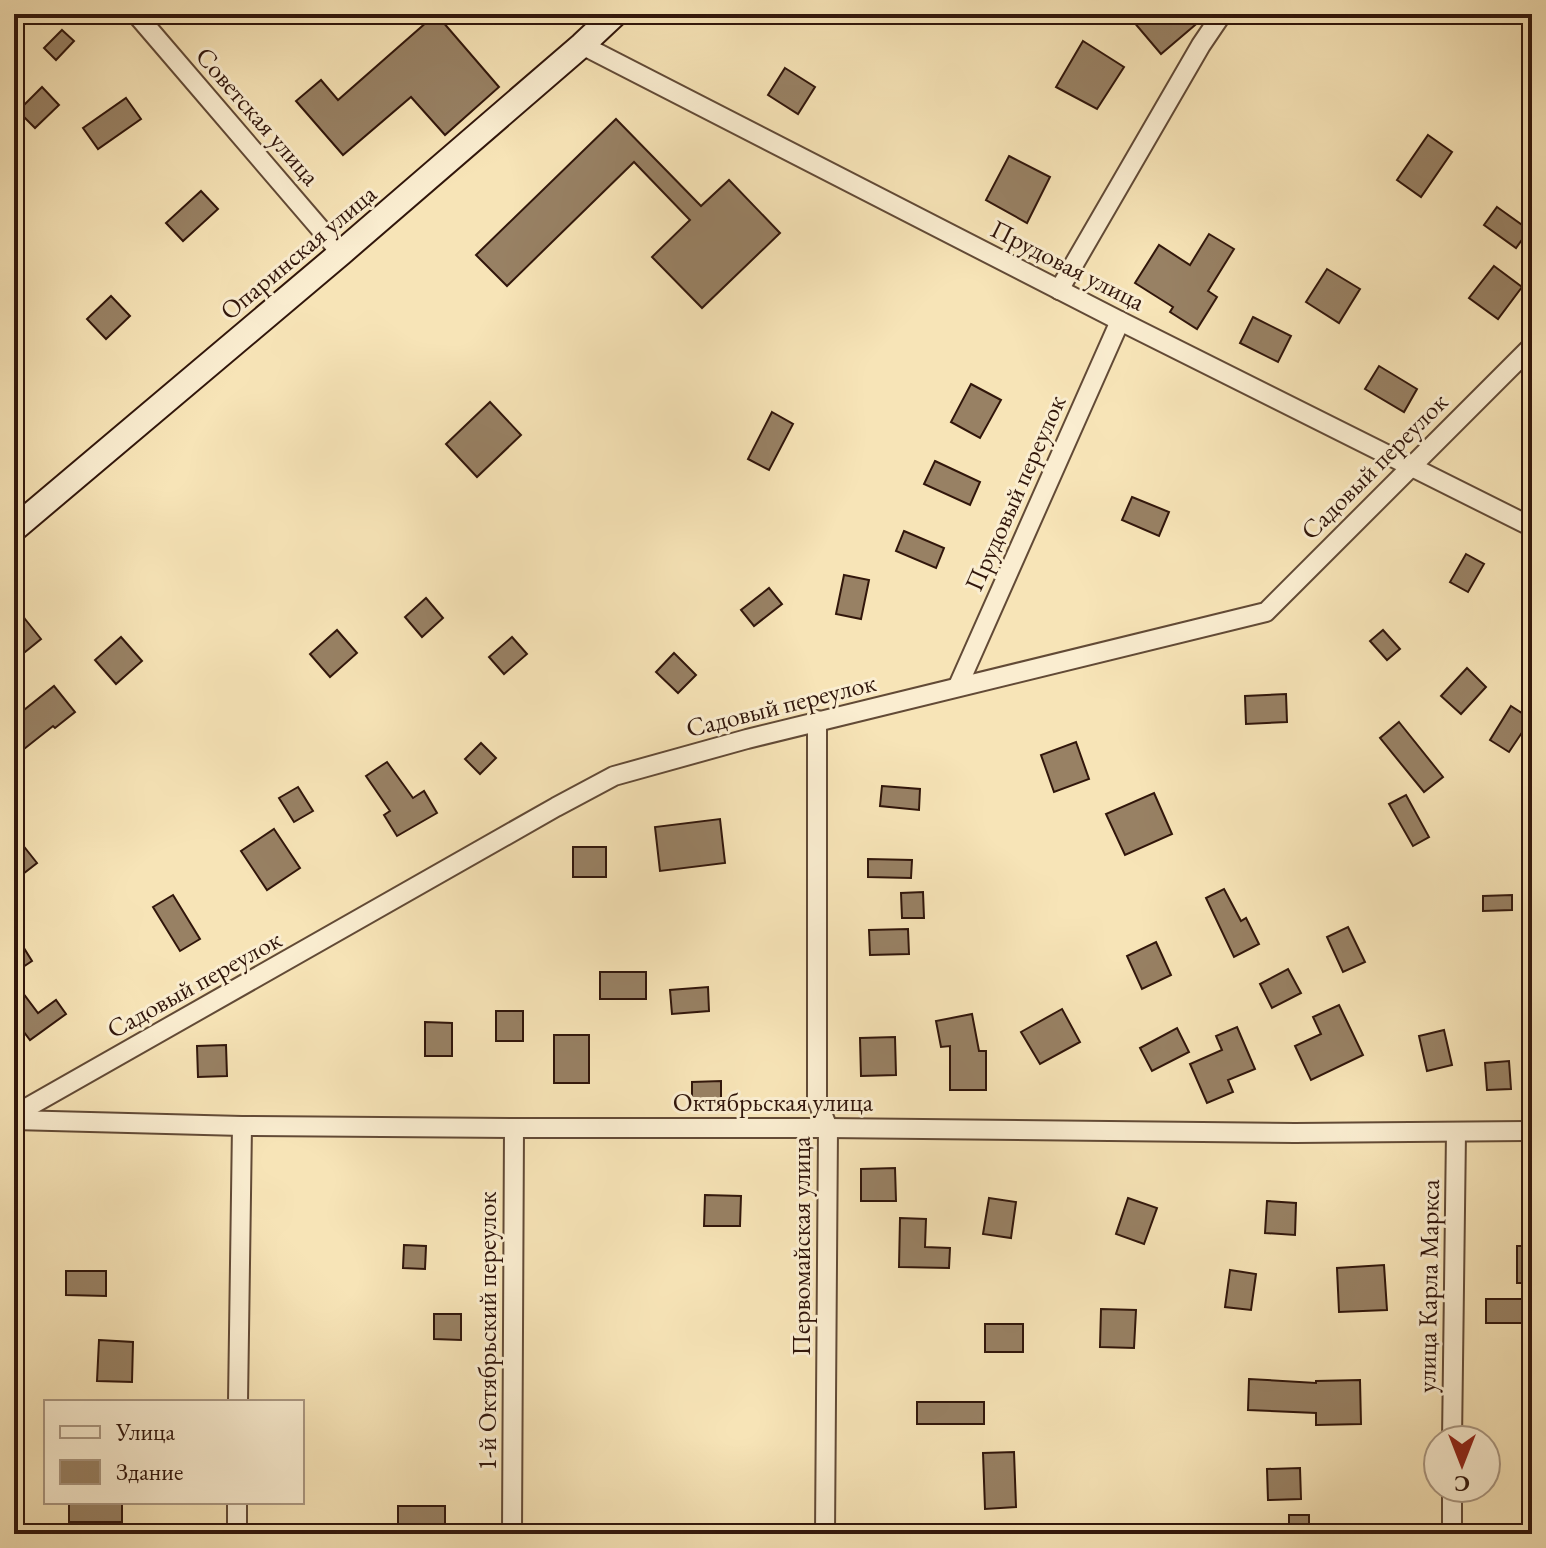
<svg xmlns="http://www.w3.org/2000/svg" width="1546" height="1548" font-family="'EB Garamond',serif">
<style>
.building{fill:#988164;stroke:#31160b;stroke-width:2}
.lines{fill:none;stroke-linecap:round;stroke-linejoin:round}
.minor-casing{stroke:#624a36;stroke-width:22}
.secondary-casing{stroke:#31160b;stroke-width:28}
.minor{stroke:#faedd0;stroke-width:18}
.secondary{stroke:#faedd0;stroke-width:24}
.labels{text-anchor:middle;stroke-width:6;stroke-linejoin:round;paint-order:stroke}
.street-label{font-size:26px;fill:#31160b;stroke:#faedd0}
</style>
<rect width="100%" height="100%" fill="#f7e4b7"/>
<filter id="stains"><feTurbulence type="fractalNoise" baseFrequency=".0025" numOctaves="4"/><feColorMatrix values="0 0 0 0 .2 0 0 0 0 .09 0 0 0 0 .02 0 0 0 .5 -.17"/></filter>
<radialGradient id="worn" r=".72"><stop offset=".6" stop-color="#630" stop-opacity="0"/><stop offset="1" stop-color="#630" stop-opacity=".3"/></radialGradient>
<g class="building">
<polygon points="436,14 499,87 445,135 411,97 343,155 296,101 321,80 338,100"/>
<polygon points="1127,14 1208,14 1161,54"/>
<polygon points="62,30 74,41 56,60 44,48"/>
<polygon points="1083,41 1124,67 1097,109 1056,87"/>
<polygon points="785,68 815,87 798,114 768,95"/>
<polygon points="42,87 59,105 35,128 18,111"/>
<polygon points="126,98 141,119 98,149 83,128"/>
<polygon points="616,119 701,206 729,180 780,233 702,308 652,257 690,220 634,162 507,286 476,255"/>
<polygon points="1428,135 1452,152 1421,197 1397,180"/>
<polygon points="1009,156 1050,177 1027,223 986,200"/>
<polygon points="201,191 218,209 183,241 166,223"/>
<polygon points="1497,207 1529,230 1516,248 1484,225"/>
<polygon points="1209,234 1234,249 1208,291 1217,297 1197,329 1170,312 1173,307 1135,283 1159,245 1190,265"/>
<polygon points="1494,266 1522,287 1498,319 1469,298"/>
<polygon points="1327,269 1360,289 1339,323 1306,302"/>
<polygon points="111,296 130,316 106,339 87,319"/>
<polygon points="1253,317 1291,336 1278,362 1240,343"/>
<polygon points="1379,366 1417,389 1404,412 1365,389"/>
<polygon points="971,384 1001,400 980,438 951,422"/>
<polygon points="490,402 521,435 477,477 446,444"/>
<polygon points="772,412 793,424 769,470 748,459"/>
<polygon points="935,461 980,482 970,505 924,484"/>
<polygon points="1132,497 1169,512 1159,536 1122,520"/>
<polygon points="904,531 944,548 936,568 896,551"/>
<polygon points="1466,554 1484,564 1468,592 1450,582"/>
<polygon points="844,575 869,580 861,619 836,614"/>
<polygon points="769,588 782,604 754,626 741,610"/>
<polygon points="426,598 443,618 422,637 405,617"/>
<polygon points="25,619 41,639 14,661 14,628"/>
<polygon points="337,630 357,653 330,677 310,654"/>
<polygon points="1383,630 1400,649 1387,660 1370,641"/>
<polygon points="121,637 142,661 116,684 95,660"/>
<polygon points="512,637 527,654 504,674 489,657"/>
<polygon points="674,653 696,675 678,693 656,672"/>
<polygon points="1467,668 1486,687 1461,714 1441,696"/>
<polygon points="54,686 75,712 55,728 53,726 14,757 14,718"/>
<polygon points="1286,694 1287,722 1246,724 1245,696"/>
<polygon points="1511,706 1531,719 1509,752 1490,740"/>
<polygon points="1399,722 1443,777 1424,792 1380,738"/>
<polygon points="1076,742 1089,779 1054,792 1041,755"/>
<polygon points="481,743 496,758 480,774 465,759"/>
<polygon points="387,762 413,798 424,791 437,813 397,836 384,815 390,811 366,776"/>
<polygon points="882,786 920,789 919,810 880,806"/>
<polygon points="298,787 313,811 294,822 279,798"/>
<polygon points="1154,793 1172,834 1125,855 1106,814"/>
<polygon points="1406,795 1429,837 1413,846 1389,804"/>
<polygon points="720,819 725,863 660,871 655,827"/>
<polygon points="274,829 300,868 267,890 241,851"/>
<polygon points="14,834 37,863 14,881"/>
<rect x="573" y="847" width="33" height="30"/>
<polygon points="868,859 912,860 911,878 868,877"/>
<polygon points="1224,889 1241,921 1246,918 1259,944 1234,957 1206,898"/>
<polygon points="923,892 924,918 902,918 901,893"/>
<polygon points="173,895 200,939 180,951 153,907"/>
<polygon points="1512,895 1512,910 1483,911 1483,896"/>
<polygon points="1348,927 1365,962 1343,972 1327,937"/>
<polygon points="908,929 909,954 870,955 869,930"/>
<polygon points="14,932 32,961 14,973"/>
<polygon points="1156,942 1171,975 1142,989 1127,956"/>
<polygon points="1288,969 1301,993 1272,1008 1260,984"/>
<rect x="600" y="972" width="46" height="27"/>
<polygon points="14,981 38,1013 56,1000 66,1014 30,1040 14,1019"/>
<polygon points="708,987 709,1011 672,1014 670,990"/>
<polygon points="1339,1005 1363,1055 1311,1080 1295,1046 1321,1034 1313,1017"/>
<polygon points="1062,1009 1080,1042 1040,1064 1021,1032"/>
<rect x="496" y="1011" width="27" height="30"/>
<polygon points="972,1014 979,1051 986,1051 986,1090 950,1090 950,1046 941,1047 936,1021"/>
<polygon points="425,1022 452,1023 452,1056 425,1056"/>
<polygon points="1237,1027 1255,1069 1228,1080 1233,1092 1207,1103 1190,1064 1222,1050 1216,1036"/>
<polygon points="1177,1028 1189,1052 1152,1071 1140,1048"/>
<polygon points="1444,1030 1452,1065 1427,1071 1419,1036"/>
<rect x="554" y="1035" width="35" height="48"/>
<polygon points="895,1037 896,1075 861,1076 860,1038"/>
<polygon points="226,1045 227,1076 198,1077 197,1046"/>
<polygon points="1509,1061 1511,1089 1487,1090 1485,1063"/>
<polygon points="721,1081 721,1101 692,1101 692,1082"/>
<polygon points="895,1168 896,1201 861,1201 861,1169"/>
<polygon points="705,1195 741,1196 740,1226 704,1226"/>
<polygon points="989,1198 1016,1202 1011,1238 983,1234"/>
<polygon points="1128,1198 1157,1208 1144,1244 1116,1234"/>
<polygon points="1267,1201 1296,1203 1295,1235 1265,1233"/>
<polygon points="900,1218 926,1219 925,1247 950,1248 949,1268 899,1267"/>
<polygon points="404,1245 426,1246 425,1269 403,1268"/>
<rect x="1517" y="1246" width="15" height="37"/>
<polygon points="1384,1265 1387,1310 1339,1312 1337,1268"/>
<polygon points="1230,1270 1256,1274 1251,1310 1225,1307"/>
<polygon points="66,1271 106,1271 106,1296 66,1295"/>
<rect x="1486" y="1299" width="42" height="24"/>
<polygon points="1101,1309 1136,1310 1134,1348 1100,1347"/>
<polygon points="434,1314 461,1314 461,1340 434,1339"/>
<rect x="985" y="1324" width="38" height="28"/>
<polygon points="99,1340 133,1342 132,1382 97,1381"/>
<polygon points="1249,1379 1316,1383 1316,1381 1360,1380 1361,1424 1316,1425 1316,1413 1248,1410"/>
<rect x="917" y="1402" width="67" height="22"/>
<polygon points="1014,1452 1016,1507 985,1509 983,1453"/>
<polygon points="1300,1468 1301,1499 1268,1500 1267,1469"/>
<rect x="69" y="1502" width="53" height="20"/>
<rect x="398" y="1506" width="47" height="28"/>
<rect x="1289" y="1515" width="20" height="19"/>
</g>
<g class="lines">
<defs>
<g id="minor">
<polyline points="136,14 341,253"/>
<polyline points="582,45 1120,321 1532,527"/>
<polyline points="1059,290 1201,45 1222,14"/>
<polyline points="958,686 1120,321"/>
<polyline points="817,720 817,1100 828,1128 825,1534"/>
<polyline points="14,1115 556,807 614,776 747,739 1266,612 1532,346"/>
<polyline points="14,1120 242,1126 514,1128 828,1128 1295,1133 1532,1131"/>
<polyline points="238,1402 242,1126"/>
<polyline points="1452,1440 1456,1133"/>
<polyline points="237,1534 237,1502"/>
<polyline points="512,1534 514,1128"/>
<polyline points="1452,1534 1452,1488"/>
</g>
<polyline id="secondary" points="14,529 341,253 582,45 615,14"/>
</defs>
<use href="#minor" class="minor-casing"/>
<use href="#secondary" class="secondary-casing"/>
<use href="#minor" class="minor"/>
<use href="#secondary" class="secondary"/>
</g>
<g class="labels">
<g class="street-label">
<text transform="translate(258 116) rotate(49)" y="9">Советская улица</text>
<text transform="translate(298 252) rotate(-40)" y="9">Опаринская улица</text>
<text transform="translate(1068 265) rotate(27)" y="9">Прудовая улица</text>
<text transform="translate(1374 466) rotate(-45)" y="9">Садовый переулок</text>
<text transform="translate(1015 493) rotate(-66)" y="9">Прудовый переулок</text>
<text transform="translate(781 705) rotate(-14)" y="9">Садовый переулок</text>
<text transform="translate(194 984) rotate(-29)" y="9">Садовый переулок</text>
<text x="773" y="1111">Октябрьская улица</text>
<text transform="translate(801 1246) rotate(-90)" y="9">Первомайская улица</text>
<text transform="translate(1428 1286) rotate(-89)" y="9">улица Карла Маркса</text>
<text transform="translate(487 1331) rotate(-90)" y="9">1-й Октябрьский переулок</text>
</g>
</g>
<rect width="1546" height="1548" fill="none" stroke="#f7e4b7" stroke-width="48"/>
<rect x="16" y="16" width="1514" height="1516" fill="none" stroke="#31160b" stroke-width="4"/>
<rect x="24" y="24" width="1498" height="1500" fill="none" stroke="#31160b" stroke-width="2"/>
<rect x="44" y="1400" width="260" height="104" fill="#faedd0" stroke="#aa9781" stroke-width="2"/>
<rect x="60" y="1426" width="40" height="12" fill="#faedd0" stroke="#aa9781" stroke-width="2"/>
<text x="116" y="1440" font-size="24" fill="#31160b">Улица</text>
<rect x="60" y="1460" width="40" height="24" fill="#988164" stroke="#aa9781" stroke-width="2"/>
<text x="116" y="1480" font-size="24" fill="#31160b">Здание</text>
<g transform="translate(1462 1464) rotate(180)"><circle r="38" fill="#faedd0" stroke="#aa9781" stroke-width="2"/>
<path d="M0-6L14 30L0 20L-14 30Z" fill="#8f2418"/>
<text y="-12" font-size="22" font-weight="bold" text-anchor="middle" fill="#31160b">С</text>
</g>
<rect width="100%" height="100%" filter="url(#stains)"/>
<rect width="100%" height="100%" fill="url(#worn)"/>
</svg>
